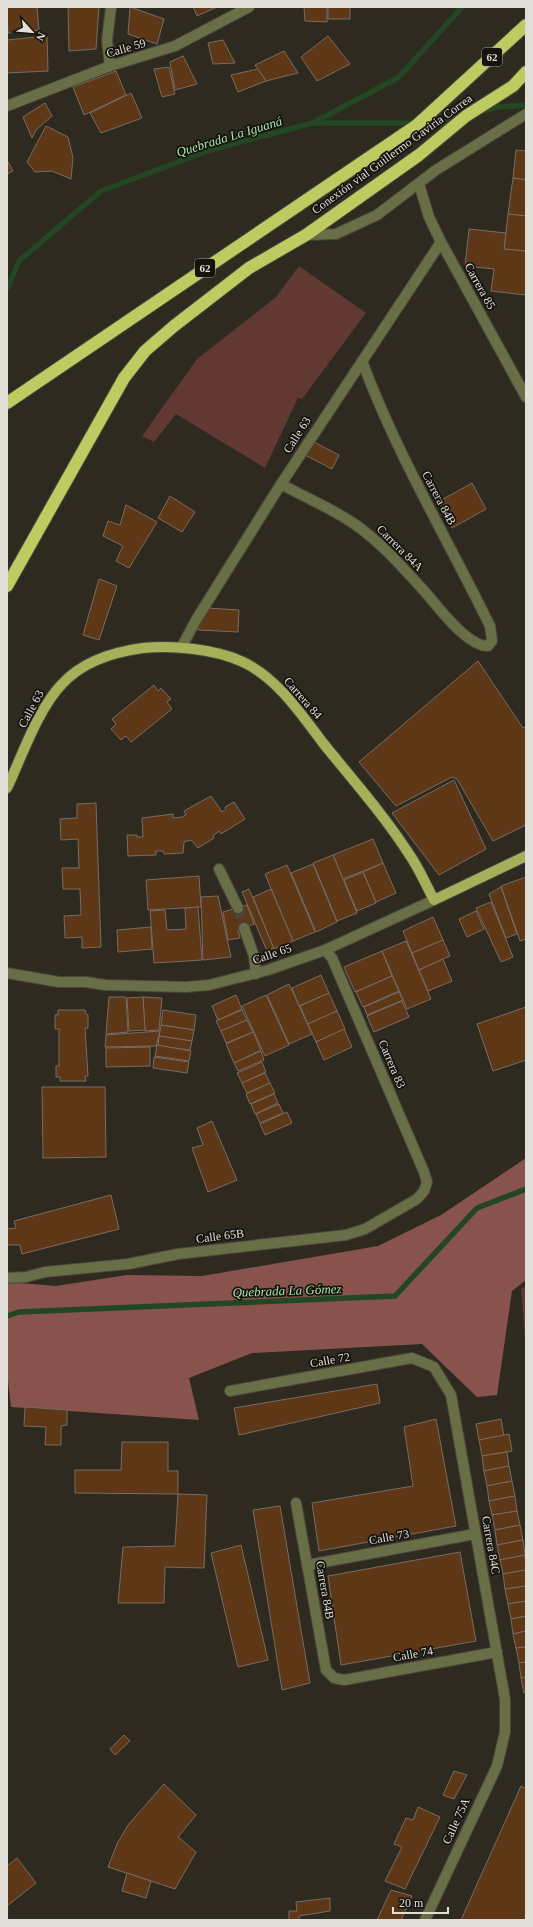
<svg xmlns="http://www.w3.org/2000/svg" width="533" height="1927" font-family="Georgia,serif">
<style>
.green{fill:#613832}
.forest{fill:#88534c}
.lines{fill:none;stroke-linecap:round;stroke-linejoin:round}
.stream{stroke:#234623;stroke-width:5.5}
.building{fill:#5e3717;stroke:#776c64}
.minor-tunnel{stroke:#49453c;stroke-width:10;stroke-dasharray:10 5;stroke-linecap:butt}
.minor-casing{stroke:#4b473d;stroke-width:12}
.major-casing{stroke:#4b473d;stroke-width:12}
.highway-casing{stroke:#4b473d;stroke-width:14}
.minor{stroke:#686e45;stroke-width:10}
.major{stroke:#a6b05a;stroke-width:10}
.highway{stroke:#becb61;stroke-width:12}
.labels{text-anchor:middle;stroke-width:3.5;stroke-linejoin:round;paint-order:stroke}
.shield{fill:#15130e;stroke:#a4a19b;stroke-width:1}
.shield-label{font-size:11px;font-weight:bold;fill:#e1ded8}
.street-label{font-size:12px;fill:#e1ded8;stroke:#15130e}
.water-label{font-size:13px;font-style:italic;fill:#a9e3a6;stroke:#15130e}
</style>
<rect width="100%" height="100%" fill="#2e2a20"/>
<g class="green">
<polygon points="299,266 366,313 302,399 298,398 265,468 176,414 154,442 142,436 197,359 276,297"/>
<polygon points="526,1287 526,1354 521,1288"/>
</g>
<polygon class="forest" points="526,1158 526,1280 512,1291 497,1395 477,1397 422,1344 252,1353 189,1378 199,1420 11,1407 7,1372 7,1282 56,1286 127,1275 202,1276 378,1246 441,1215"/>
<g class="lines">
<g class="stream">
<polyline points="479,112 498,107 526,105"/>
<polyline points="315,123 444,123 458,119"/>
<polyline points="7,289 19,261 101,191 210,150 313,123 399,77 462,7"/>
<polyline points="7,1316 19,1312 395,1296 477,1208 526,1189"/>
</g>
</g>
<g class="building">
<polygon points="7,7 37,7 39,30 8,33"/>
<polygon points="68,7 99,7 96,49 69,51"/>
<polygon points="130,7 164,19 157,44 128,34"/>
<polygon points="193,7 217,7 197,16"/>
<polygon points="304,7 327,7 327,22 305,21"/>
<rect x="328" y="7" width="22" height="12"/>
<polygon points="47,36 48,71 7,73 7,40"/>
<polygon points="328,36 350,64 317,81 301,57"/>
<polygon points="223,40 235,63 213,64 208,43"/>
<polygon points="284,51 298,73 266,81 255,65"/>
<polygon points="183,56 197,84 175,90 170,62"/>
<polygon points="169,67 175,94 162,97 154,69"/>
<polygon points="258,69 266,81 238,92 231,75"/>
<polygon points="116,71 126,95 84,115 73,87"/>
<polygon points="131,93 142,118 101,133 90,113"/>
<polygon points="45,103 52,116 36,130 32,138 23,117"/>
<polygon points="46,126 68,137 73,158 71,179 52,171 35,172 27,162"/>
<polygon points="516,150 526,151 526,180 513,178"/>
<polygon points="7,160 13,171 7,174"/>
<polygon points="513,178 526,180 526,216 508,214"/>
<polygon points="508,214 526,216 526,251 504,249"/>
<polygon points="469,229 506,233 504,249 526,251 526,295 491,291 494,269 465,266"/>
<polygon points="312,441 339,455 332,469 305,455"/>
<polygon points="472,483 486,509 452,528 438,502"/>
<polygon points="170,496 195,512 182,532 158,518"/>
<polygon points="126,505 157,522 129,568 116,561 123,546 103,536 108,521 120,525"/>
<polygon points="99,579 117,586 99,640 83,635"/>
<polygon points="208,608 239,610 238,632 198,630 199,617"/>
<polygon points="478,661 523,728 526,726 526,825 493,841 457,779 452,777 396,806 359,762"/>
<polygon points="154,685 158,691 161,688 171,699 167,702 172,709 131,742 126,736 121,740 111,729 116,724 112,719"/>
<polygon points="454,780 486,849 439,875 392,813"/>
<polygon points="211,796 222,812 226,809 225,807 234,802 245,819 221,834 219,831 213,836 214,838 198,848 191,840 184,842 183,853 164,854 163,851 156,851 156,855 128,856 127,835 137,835 137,837 143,837 142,818 173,814 173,818 182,817 186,815 184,811"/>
<polygon points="96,803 101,947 82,948 82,937 65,938 64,916 81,915 80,889 63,889 62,868 79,868 78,839 61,840 60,819 77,818 77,804"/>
<polygon points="373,839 383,863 343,879 333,855"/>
<polygon points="333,855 357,913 337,921 313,863"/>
<polygon points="383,863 396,893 376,902 363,872"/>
<polygon points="313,864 337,922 316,932 291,873"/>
<polygon points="287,865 315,932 293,941 265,874"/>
<polygon points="363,872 376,903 357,911 344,880"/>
<polygon points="199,876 201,907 148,910 146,880"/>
<polygon points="526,877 526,939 520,941 501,886"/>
<polygon points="501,887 517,934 506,938 489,894"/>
<polygon points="249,889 274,948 267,951 242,892"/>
<polygon points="271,889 293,941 274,949 253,897"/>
<polygon points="218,896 231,957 203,960 201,897"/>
<polygon points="491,902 513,957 501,962 476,908"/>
<polygon points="247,905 254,924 238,930 240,938 228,940 223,912"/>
<polygon points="198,907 202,960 154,963 150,911 165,910 167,930 186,929 185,908"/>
<polygon points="476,911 484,929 467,937 459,919"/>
<polygon points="433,917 443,940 412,953 403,931"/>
<polygon points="151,927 152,949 118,952 117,930"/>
<polygon points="443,940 450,956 419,970 412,953"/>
<polygon points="406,941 431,999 407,1009 382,951"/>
<polygon points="382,951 392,976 355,992 344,967"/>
<polygon points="443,959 452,981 428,991 419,970"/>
<polygon points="321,975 329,993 299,1006 292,988"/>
<polygon points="392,976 399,991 363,1007 356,992"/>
<polygon points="289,984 312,1034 289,1044 267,995"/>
<polygon points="399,992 403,1000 367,1015 364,1007"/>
<polygon points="329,993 337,1011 308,1024 300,1006"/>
<polygon points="236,995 242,1009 218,1020 212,1006"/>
<polygon points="266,995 289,1045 265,1056 242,1006"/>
<polygon points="109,997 126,997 128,1032 106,1034"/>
<polygon points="143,997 162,998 159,1030 145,1031"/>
<polygon points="143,997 145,1030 129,1031 127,998"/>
<polygon points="402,1001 409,1017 374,1032 367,1016"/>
<polygon points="526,1007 526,1060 493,1071 477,1024"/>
<polygon points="58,1010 85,1010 86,1014 88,1015 88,1028 85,1028 88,1076 85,1076 86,1081 60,1081 60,1077 56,1077 56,1066 59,1066 59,1029 55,1029 55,1015 58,1015"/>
<polygon points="163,1010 196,1015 194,1030 161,1025"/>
<polygon points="242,1010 247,1020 221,1031 216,1021"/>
<polygon points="337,1011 345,1029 316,1042 308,1024"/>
<polygon points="247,1020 253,1032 226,1043 221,1031"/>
<polygon points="161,1025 194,1030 192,1041 159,1036"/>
<polygon points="344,1029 352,1047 324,1060 316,1042"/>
<polygon points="160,1031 156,1046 105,1047 106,1035"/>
<polygon points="253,1032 261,1050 234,1063 226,1044"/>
<polygon points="159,1036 192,1041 190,1050 158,1046"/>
<polygon points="157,1045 191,1051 189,1061 155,1056"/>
<polygon points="150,1047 150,1066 106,1067 106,1048"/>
<polygon points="261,1051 264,1060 238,1071 234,1063"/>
<polygon points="154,1057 189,1062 187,1073 153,1068"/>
<polygon points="262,1062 266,1072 242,1083 237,1073"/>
<polygon points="265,1073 270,1083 247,1093 242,1083"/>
<polygon points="270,1083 275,1093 250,1104 246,1094"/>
<polygon points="42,1087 105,1087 106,1157 43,1158"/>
<polygon points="274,1094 278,1103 255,1114 251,1104"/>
<polygon points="279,1104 283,1113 260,1123 256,1114"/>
<polygon points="287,1112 292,1123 265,1135 260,1124"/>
<polygon points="212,1121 237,1180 208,1192 192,1148 203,1145 197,1128"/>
<polygon points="111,1195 119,1229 22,1254 20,1245 7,1245 7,1229 16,1228 14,1221"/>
<polygon points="377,1384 380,1403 239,1435 234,1408"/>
<polygon points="25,1407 67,1410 67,1425 61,1426 61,1445 45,1445 46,1427 24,1426"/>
<polygon points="436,1419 456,1526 319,1551 312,1503 413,1486 404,1427"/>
<polygon points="501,1419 504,1436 479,1440 476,1424"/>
<polygon points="509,1434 512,1451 482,1456 479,1440"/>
<polygon points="122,1442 168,1442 168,1471 178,1471 178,1494 75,1493 75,1470 121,1470"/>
<polygon points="507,1452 509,1466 484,1471 482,1456"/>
<polygon points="509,1466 512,1481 487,1486 484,1471"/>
<polygon points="512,1481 515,1496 489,1501 487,1486"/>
<polygon points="178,1494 207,1495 204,1568 165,1567 164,1603 118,1603 123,1547 175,1546"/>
<polygon points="515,1496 517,1511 492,1515 489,1501"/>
<polygon points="280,1506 310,1683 282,1690 253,1510"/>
<polygon points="517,1511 520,1525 495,1530 492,1515"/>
<polygon points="520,1525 523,1540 497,1545 495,1530"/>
<polygon points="523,1540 525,1555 500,1560 497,1545"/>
<polygon points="241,1545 268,1660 238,1667 211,1553"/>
<polygon points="460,1552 476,1641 341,1665 328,1576"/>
<polygon points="525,1555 526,1570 503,1574 500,1560"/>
<polygon points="526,1570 526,1586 505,1589 503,1574"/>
<polygon points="526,1586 526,1601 508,1604 505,1589"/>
<polygon points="526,1601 526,1616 511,1619 508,1604"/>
<polygon points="526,1616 526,1631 513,1634 511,1619"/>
<polygon points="526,1631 526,1647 516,1648 513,1634"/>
<polygon points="526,1647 526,1662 519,1663 516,1648"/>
<polygon points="526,1662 526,1677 521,1678 519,1663"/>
<polygon points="526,1677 526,1692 524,1693 521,1678"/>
<polygon points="124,1735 130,1741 115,1755 110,1749"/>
<polygon points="454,1771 467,1775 454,1799 443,1795"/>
<polygon points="164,1784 196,1815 178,1837 196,1852 175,1889 108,1867 117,1844 128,1825"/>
<polygon points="521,1786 526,1789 526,1917 525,1920 461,1920"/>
<polygon points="418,1807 440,1817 405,1889 385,1881 402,1847 394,1844 406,1818 413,1820"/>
<polygon points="17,1858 36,1883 7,1906 7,1866"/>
<polygon points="127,1873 151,1881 146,1898 122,1891"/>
<polygon points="391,1890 412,1896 401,1920 377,1920"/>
<polygon points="330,1898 330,1911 299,1916 299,1920 289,1920 289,1911 297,1911 296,1902"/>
</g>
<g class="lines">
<polyline class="minor-tunnel" points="238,908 244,928"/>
<defs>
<g id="minor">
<polyline points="110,66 107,40 111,7"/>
<polyline points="7,106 110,66 175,46 249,7"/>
<polyline points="419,184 429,217 441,242 526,397"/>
<polyline points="306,235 336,234 377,215 436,170 526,114"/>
<path d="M281 484C304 497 331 508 353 523 381 542 403 568 426 593 439 608 467 646 488 646L492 641 490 626C447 538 396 453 362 361"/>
<polyline points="181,648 196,620 281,484 441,242"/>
<polyline points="219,869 238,908"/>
<polyline points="244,928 254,956 256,974"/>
<polyline points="7,973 59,982 86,982 105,985 186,987 209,985 268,970 325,950 434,900"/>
<polyline points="7,1278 26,1277 45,1272 128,1264 178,1254 346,1235 365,1229 417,1199 424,1191 427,1182 424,1172 332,958 325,950"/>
<polyline points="230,1391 412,1358 434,1367 451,1395 505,1699 505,1732 497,1766 425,1920"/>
<polyline points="296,1503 326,1670 334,1678 344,1680 497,1652"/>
<polyline points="308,1565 475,1534"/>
</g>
<path id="major" d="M7 788C22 756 38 709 62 684 83 661 113 652 143 648 172 645 216 649 243 662 277 678 301 714 323 743 352 779 384 815 409 854 419 868 426 885 434 900L526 856"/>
<g id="highway">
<polyline points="7,403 417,125 526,25"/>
<polyline points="7,586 124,378 145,351 174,326 249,268 306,235 419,155 466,116 513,86 526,72"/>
</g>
</defs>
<use href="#minor" class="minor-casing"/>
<use href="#major" class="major-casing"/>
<use href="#highway" class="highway-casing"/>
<use href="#minor" class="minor"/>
<use href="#major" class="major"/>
<use href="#highway" class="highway"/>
</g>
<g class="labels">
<g class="shield">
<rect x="482" y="48" width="20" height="18" rx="3"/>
<rect x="195" y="259" width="20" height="18" rx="3"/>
</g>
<g class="shield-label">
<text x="492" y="61">62</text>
<text x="205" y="272">62</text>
</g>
<g class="street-label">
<text transform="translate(126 48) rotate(-16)" y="4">Calle 59</text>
<text transform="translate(392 154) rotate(-36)" y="4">Conexión vial Guillermo Gaviria Correa</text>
<text transform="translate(480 286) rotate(61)" y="4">Carrera 85</text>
<text transform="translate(297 435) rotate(-57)" y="4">Calle 63</text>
<text transform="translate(439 498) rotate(62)" y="4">Carrera 84B</text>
<text transform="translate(400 548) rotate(45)" y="4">Carrera 84A</text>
<text transform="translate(303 698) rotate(49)" y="4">Carrera 84</text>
<text transform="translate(31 709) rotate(-62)" y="4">Calle 63</text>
<text transform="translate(272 954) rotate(-19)" y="4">Calle 65</text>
<text transform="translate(392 1064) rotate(67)" y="4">Carrera 83</text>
<text transform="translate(220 1236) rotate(-7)" y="4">Calle 65B</text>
<text transform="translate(330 1360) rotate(-10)" y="4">Calle 72</text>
<text transform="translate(389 1537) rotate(-10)" y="4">Calle 73</text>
<text transform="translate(491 1545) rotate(80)" y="4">Carrera 84C</text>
<text transform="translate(325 1590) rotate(80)" y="4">Carrera 84B</text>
<text transform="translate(413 1654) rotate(-10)" y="4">Calle 74</text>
<text transform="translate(456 1821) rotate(-65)" y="4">Calle 75A</text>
</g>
<g class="water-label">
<text transform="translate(229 136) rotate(-17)" y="5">Quebrada La Iguaná</text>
<text transform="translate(287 1290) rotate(-2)" y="5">Quebrada La Gómez</text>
</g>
</g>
<rect width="533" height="1927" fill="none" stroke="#e1ded8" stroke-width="16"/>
<g transform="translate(32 32) rotate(117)" stroke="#15130e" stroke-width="3" paint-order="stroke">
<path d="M0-3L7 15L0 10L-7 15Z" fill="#e1ded8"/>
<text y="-6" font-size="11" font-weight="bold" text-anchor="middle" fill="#e1ded8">N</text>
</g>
<path d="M393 1907v6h55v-6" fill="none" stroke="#e1ded8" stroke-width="2"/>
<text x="399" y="1907" font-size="12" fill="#e1ded8" stroke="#15130e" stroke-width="3" paint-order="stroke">20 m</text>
</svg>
